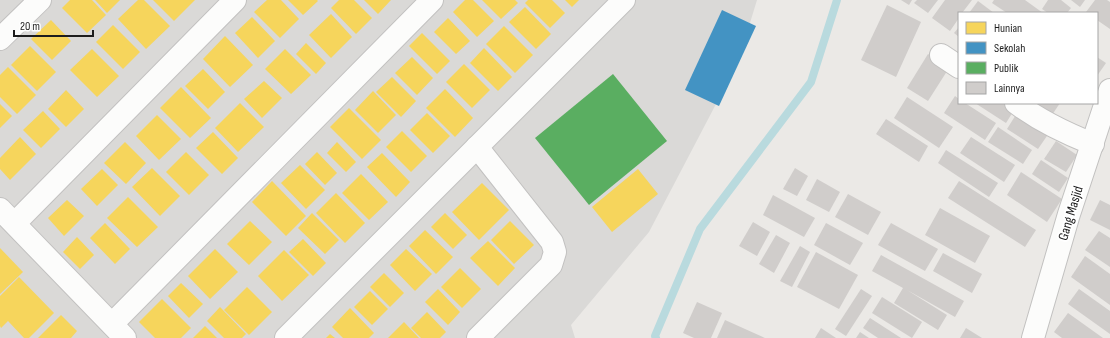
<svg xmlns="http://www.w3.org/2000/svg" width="1110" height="338" font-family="'Sofia Sans Condensed',sans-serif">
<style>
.residential{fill:#dad9d7}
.homes{fill:#f6d55c}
.schools{fill:#4393c3}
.public{fill:#5aae61}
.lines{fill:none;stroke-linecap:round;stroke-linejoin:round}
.stream{stroke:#b9dade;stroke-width:8}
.building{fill:#d0cdcb}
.minor-casing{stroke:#c2c1c0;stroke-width:24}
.minor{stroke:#fcfcfb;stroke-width:22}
.labels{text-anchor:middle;stroke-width:4;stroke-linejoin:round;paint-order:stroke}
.street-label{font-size:14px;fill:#1d1d1d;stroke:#fff}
</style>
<rect width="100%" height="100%" fill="#ebe9e6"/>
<polygon class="residential" points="0,0 757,0 738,62 649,232 571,325 575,338 0,338"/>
<g class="homes">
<polygon points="70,0 92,0 106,15 87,33 62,8"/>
<polygon points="95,0 120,0 107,13"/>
<polygon points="138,0 144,0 170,26 146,49 118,19"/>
<polygon points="153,0 195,0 174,21"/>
<polygon points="267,0 281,0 299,19 280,38 254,12"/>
<polygon points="288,0 317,0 318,1 303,15"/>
<polygon points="339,0 354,0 372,18 356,34 331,8"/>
<polygon points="364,0 391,0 378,14"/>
<polygon points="465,0 473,0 494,21 477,37 453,12"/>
<polygon points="482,0 515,0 518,3 501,19"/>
<polygon points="528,0 552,0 565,13 550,28 525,3"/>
<polygon points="565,0 579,0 572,7"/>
<polygon points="525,7 551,34 536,49 509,22"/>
<polygon points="331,14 352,37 331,58 309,35"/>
<polygon points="252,17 275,41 258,58 235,33"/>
<polygon points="448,18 470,41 456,54 434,32"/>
<polygon points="51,20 71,41 52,60 31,39"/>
<polygon points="113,25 140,52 123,69 96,42"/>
<polygon points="504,26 533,55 515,73 486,44"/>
<polygon points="422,33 450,61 437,74 409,46"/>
<polygon points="225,36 253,65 230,87 203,59"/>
<polygon points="306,43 326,63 316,74 296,54"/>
<polygon points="30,46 56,72 37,91 11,65"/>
<polygon points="484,48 512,77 498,91 470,63"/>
<polygon points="92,49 119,76 97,97 70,70"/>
<polygon points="285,49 311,75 291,94 265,69"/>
<polygon points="412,57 433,78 417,95 395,73"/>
<polygon points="464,64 490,90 472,108 446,82"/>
<polygon points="8,67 36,95 17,114 0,97 0,75"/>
<polygon points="203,69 225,92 208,109 185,86"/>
<polygon points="392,77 416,101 401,117 376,92"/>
<polygon points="264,81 282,98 262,118 244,99"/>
<polygon points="181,87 211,118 190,138 160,108"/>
<polygon points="445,89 473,118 455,137 426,108"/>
<polygon points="66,90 84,109 66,127 48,109"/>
<polygon points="373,91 396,115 378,133 355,110"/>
<polygon points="240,103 264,127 238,152 215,128"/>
<polygon points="0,104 12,116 0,128"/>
<polygon points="349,108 381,140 362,159 330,127"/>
<polygon points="43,111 60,129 41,148 23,130"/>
<polygon points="427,113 450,136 433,153 410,130"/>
<polygon points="157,115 181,139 159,160 136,136"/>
<polygon points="402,131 427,156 411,172 386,147"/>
<polygon points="213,132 238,158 222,174 196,148"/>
<polygon points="20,137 36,154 10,180 0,169 0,158"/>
<polygon points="125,142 146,163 126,184 104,163"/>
<polygon points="337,142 356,162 346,172 327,153"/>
<polygon points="186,152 209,175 189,195 166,172"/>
<polygon points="317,152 337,173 325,185 305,164"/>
<polygon points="382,153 410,182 396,197 367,167"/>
<polygon points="300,165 325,190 306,209 281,183"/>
<polygon points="152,168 180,196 160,216 132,187"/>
<polygon points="102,169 118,185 97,206 81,189"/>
<polygon points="638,169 658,194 612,232 592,207"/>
<polygon points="361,174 388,202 369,220 342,193"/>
<polygon points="272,181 306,216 286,236 252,202"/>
<polygon points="482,183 509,210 479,240 452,212"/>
<polygon points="336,193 365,223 345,243 316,213"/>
<polygon points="128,197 158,227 137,247 107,218"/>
<polygon points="67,200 84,216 64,236 48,218"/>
<polygon points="312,213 339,240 325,254 298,228"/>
<polygon points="445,213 467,235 453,249 431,227"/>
<polygon points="250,221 272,242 249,265 227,244"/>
<polygon points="510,221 534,245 514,264 491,240"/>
<polygon points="105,223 130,249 115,264 90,238"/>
<polygon points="425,230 453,257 436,274 409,246"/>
<polygon points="77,237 94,255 80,269 63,252"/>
<polygon points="303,239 326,263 313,276 289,252"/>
<polygon points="488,241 515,268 498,286 470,258"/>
<polygon points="0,248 23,272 0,294"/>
<polygon points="215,249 238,272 210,299 188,276"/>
<polygon points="406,249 432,274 415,291 390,265"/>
<polygon points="284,250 309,275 282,301 258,276"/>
<polygon points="460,268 481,289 462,308 441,287"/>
<polygon points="384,273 404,293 390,307 370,287"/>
<polygon points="19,277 54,313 29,338 24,338 8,321 1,328 0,326 0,296"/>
<polygon points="181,283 203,304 189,318 168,296"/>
<polygon points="247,287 272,312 249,335 224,310"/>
<polygon points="438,289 460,312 448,325 425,302"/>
<polygon points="370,291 388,309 372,325 354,307"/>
<polygon points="162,299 191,328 181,338 155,338 139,322"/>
<polygon points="220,307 246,334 242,338 224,338 207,321"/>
<polygon points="350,308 374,333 369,338 343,338 332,327"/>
<polygon points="427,312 446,332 440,338 421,338 411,328"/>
<polygon points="61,315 77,331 71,338 38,338"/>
<polygon points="404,322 419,338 388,338"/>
<polygon points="205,326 217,338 193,338"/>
<polygon points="330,334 335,338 326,338"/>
</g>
<polygon class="schools" points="722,10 756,26 719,106 685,90"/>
<polygon class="public" points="613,74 667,141 589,205 535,138"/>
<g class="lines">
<polyline class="stream" points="656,338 655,336 700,229 811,82 837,0"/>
</g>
<g class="building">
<polygon points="901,0 912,0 909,5"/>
<polygon points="917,0 938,0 928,13 914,3"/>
<polygon points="945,0 972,0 962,13 959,13 959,18 950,31 932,18"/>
<polygon points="994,0 1025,0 1043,13 1007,13 992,3"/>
<polygon points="1048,0 1061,0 1071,8 1067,13 1048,13 1042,9"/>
<polygon points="1071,0 1085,0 1080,7"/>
<polygon points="1095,0 1107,0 1110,2 1110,29 1097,20 1097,13 1086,12"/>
<polygon points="978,1 994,13 969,13"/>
<polygon points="887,5 921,22 896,77 861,60"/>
<polygon points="959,27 959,37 954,33"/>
<polygon points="928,54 949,68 928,101 907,88"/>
<polygon points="1097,57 1106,63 1097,76"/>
<polygon points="955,96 959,99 959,103 965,103 996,123 985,140 944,113"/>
<polygon points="907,97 953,127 939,148 894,118"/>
<polygon points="975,103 1010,103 1016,107 1006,123"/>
<polygon points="1029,103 1060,103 1050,118"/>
<polygon points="1017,113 1049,133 1038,149 1007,129"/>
<polygon points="886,119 928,146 919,162 876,134"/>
<polygon points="998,127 1032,150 1023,164 988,142"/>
<polygon points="971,137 1015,165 1004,182 960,153"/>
<polygon points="1056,141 1077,155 1066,172 1044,159"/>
<polygon points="946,150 998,183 989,197 938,163"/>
<polygon points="1041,160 1068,178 1059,192 1032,174"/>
<polygon points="795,168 808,176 797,196 783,189"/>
<polygon points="1021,172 1062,199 1047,222 1007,195"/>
<polygon points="817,179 840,192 829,212 806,200"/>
<polygon points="959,181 1036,230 1025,247 948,198"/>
<polygon points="848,194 881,212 868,235 835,217"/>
<polygon points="773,195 815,218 804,237 763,215"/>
<polygon points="1100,200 1110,205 1110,230 1090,220"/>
<polygon points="940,208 990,236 975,263 925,235"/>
<polygon points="753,222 770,232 757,256 739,246"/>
<polygon points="826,223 863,243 850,265 814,245"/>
<polygon points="891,223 938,249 925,271 878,245"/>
<polygon points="1099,231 1110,238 1110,267 1085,250"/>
<polygon points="776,235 790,243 774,273 759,264"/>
<polygon points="800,246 810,252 792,287 780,281"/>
<polygon points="816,252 858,275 839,309 797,287"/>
<polygon points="943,253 982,274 972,293 933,271"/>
<polygon points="881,255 964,301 955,317 907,290 947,315 938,330 894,303 903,288 872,271"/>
<polygon points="1085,256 1110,274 1110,305 1071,277"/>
<polygon points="861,289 872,296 846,336 835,329"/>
<polygon points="1079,289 1110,311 1110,334 1068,304"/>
<polygon points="882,297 922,322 912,338 872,313"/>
<polygon points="697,302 722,313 711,338 694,338 683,333"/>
<polygon points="1068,313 1103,338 1062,338 1054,332"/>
<polygon points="870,318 901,338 878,338 863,328"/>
<polygon points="725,320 765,338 717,338"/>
<polygon points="821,328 836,338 815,338"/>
<polygon points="966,328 982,338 960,338"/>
<polygon points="860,332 869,338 856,338"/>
</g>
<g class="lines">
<defs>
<g id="minor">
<polyline points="0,39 40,0"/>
<polyline points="941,55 959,67"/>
<path d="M1016 103C1040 121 1065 133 1093 144"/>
<polyline points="477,147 552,242 555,252 551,265 478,338"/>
<polyline points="0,209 125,338"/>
<polyline points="15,223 235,0"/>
<polyline points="112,324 432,0"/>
<polyline points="286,338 624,0"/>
<polyline points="1033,338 1069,214 1110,90"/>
</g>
</defs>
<use href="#minor" class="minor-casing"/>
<use href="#minor" class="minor"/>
</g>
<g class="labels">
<g class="street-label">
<text transform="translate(1070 213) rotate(-73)" y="5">Gang Masjid</text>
</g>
</g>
<rect x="958" y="12" width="140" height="92" fill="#ffffff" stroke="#a5a5a5"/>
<rect x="966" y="22" width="20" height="12" fill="#f6d55c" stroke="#a5a5a5"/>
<text x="994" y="32" font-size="12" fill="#1d1d1d">Hunian</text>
<rect x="966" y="42" width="20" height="12" fill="#4393c3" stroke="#a5a5a5"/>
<text x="994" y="52" font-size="12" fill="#1d1d1d">Sekolah</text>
<rect x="966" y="62" width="20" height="12" fill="#5aae61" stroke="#a5a5a5"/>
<text x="994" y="72" font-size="12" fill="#1d1d1d">Publik</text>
<rect x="966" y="82" width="20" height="12" fill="#d0cdcb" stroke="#a5a5a5"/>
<text x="994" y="92" font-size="12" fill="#1d1d1d">Lainnya</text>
<path d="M14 30v6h79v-6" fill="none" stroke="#1d1d1d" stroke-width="2"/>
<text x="20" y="30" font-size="12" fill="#1d1d1d" stroke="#ffffff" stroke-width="3" paint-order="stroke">20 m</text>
</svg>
